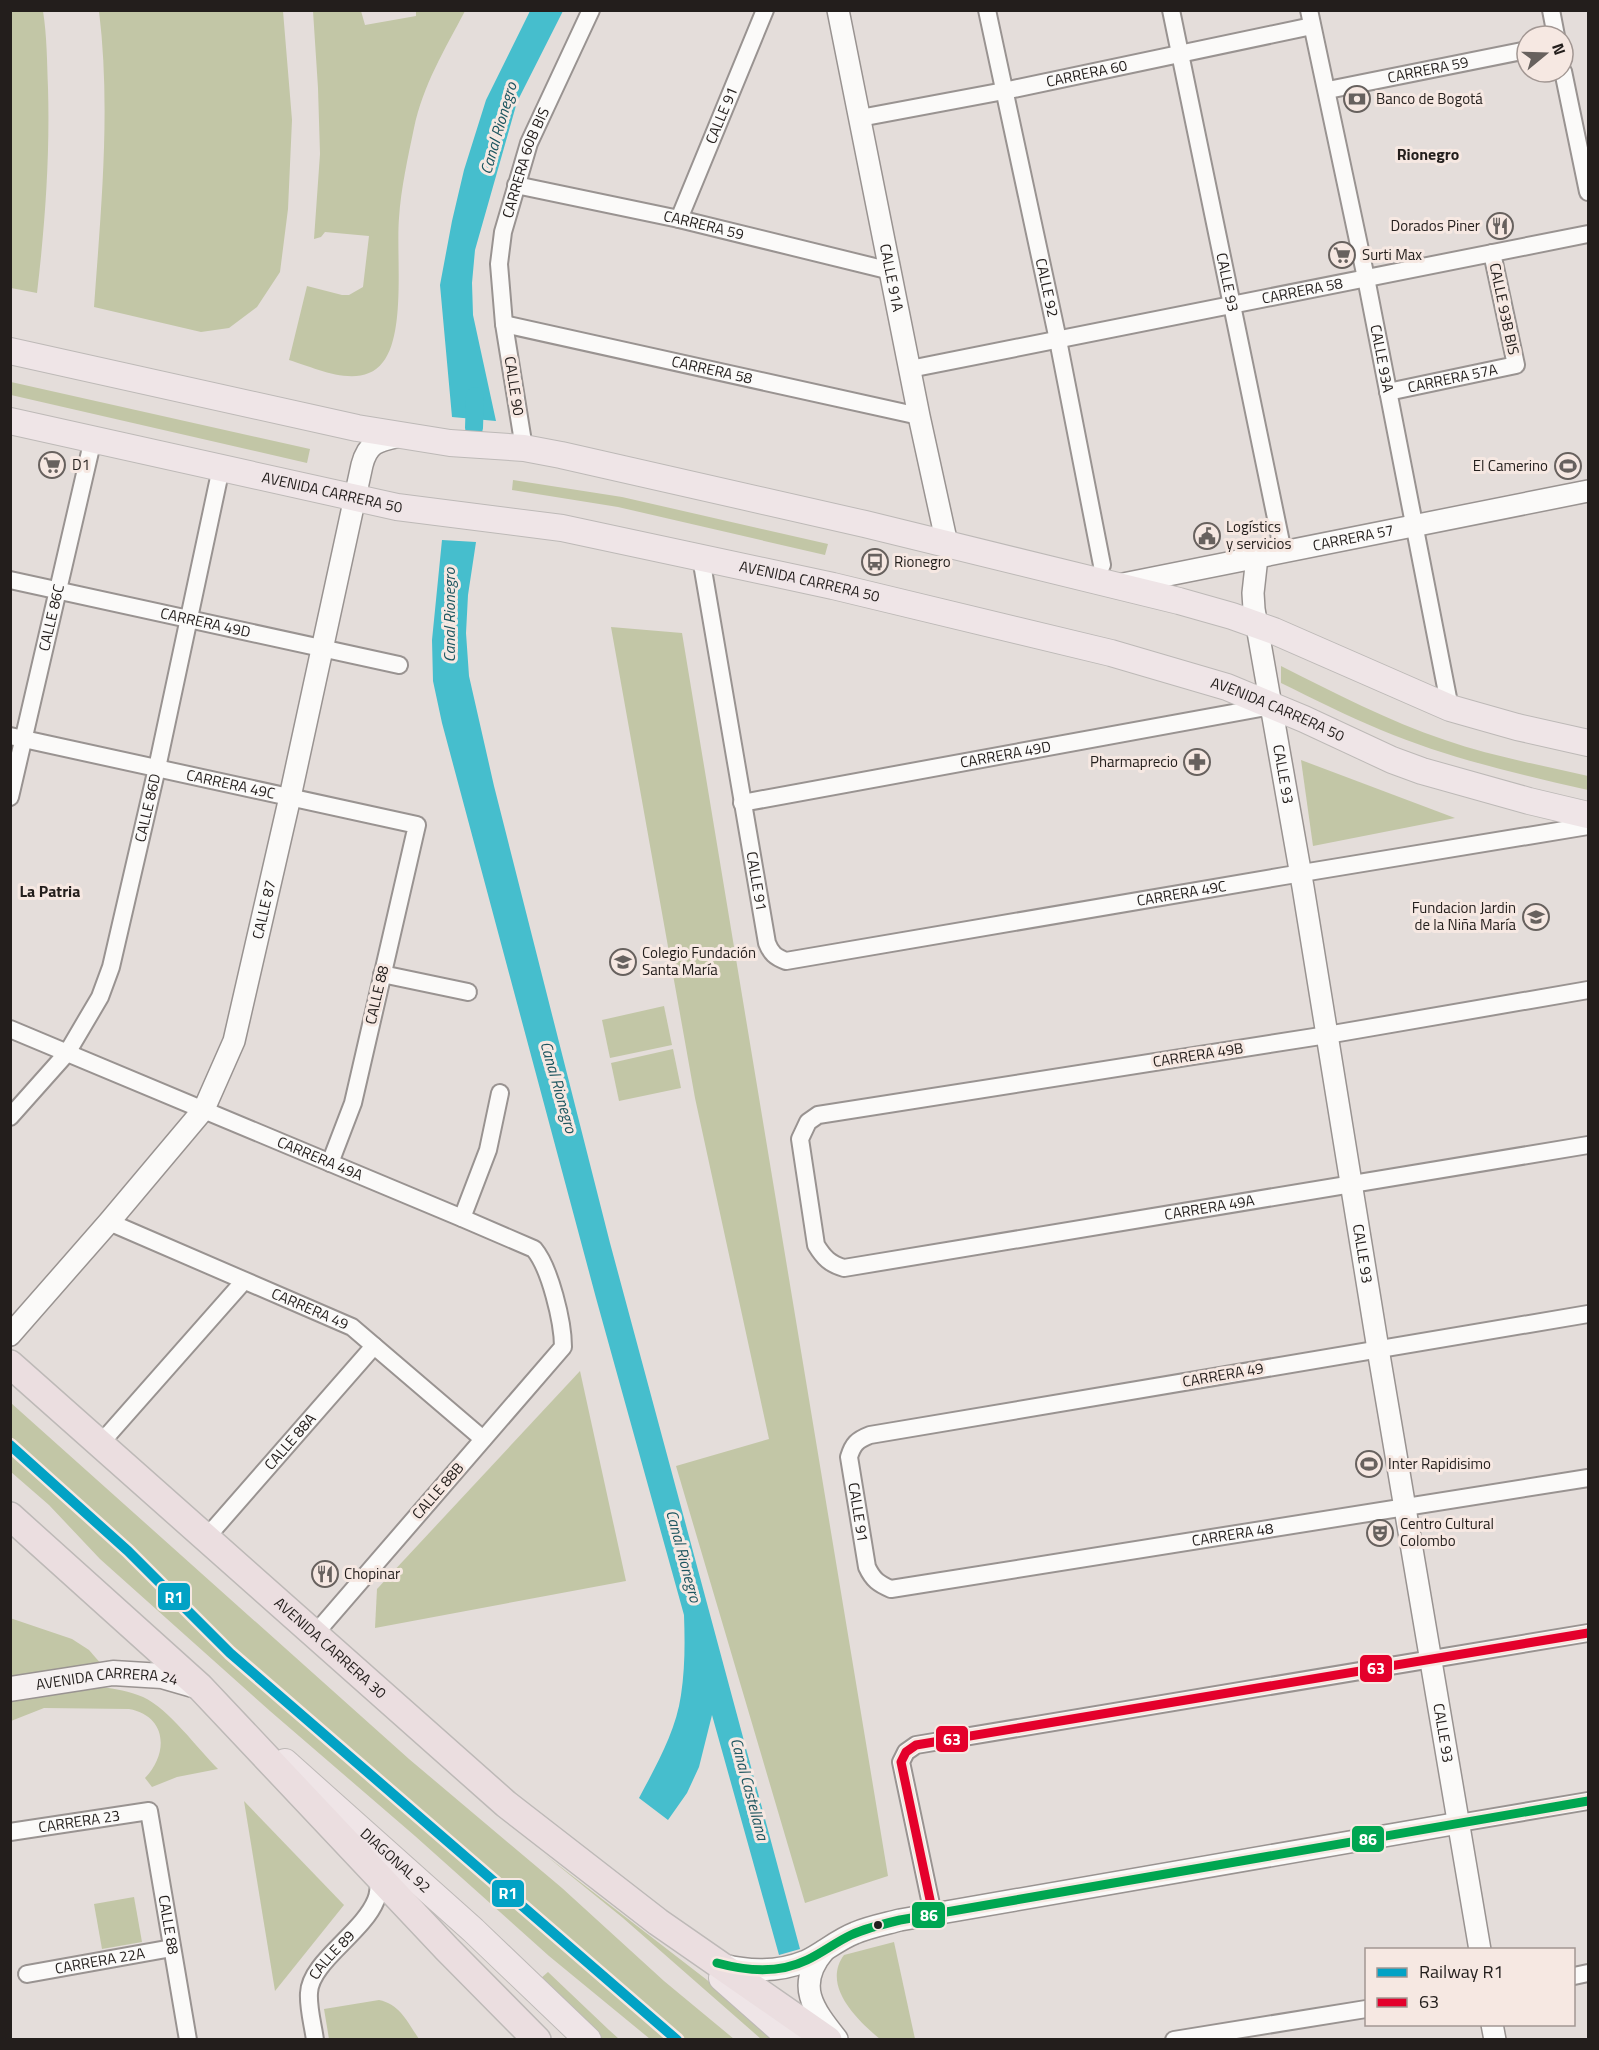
<svg xmlns="http://www.w3.org/2000/svg" width="1599" height="2050" font-family="'Titillium Web',sans-serif">
<style>
.green{fill:#c2c6a6}
.water{fill:#46becd}
.lines{fill:none;stroke-linecap:round;stroke-linejoin:round}
.canal{stroke:#46becd;stroke-width:18}
.minor-casing{stroke:#999391;stroke-width:20}
.tertiary-casing{stroke:#999391;stroke-width:24}
.secondary-casing{stroke:#999391;stroke-width:27}
.primary-casing{stroke:#bdb9b7;stroke-width:28}
.trunk-casing{stroke:#bdb9b7;stroke-width:30}
.minor{stroke:#fbfaf9;stroke-width:16}
.tertiary{stroke:#fbfaf9;stroke-width:21}
.secondary{stroke:#f5f0f0;stroke-width:24}
.primary{stroke:#efe5e7;stroke-width:26}
.trunk{stroke:#ebdee0;stroke-width:27}
.bus-1-casing{stroke:#f6e8e2;stroke-width:14}
.bus-2-casing{stroke:#f6e8e2;stroke-width:14}
.bus-1{stroke:#e4002b;stroke-width:9}
.bus-2{stroke:#00a651;stroke-width:9}
.rail-1-casing{stroke:#f6e8e2;stroke-width:15}
.rail-1{stroke:#02a2c5;stroke-width:10}
.bus-dot{fill:#231e1c;stroke:#f6e8e2;stroke-width:2}
.labels{text-anchor:middle;stroke-width:6;stroke-linejoin:round;paint-order:stroke}
.street-label{font-size:15px;fill:#231e1c;stroke:#f6e8e2}
.poi-label{font-size:15px;fill:#231e1c;stroke:#f6e8e2;text-anchor:start}
.water-label{font-size:16px;font-style:italic;fill:#1c555f;stroke:#f6e8e2}
.neighbourhood-label{font-size:16px;font-weight:bold;fill:#231e1c;stroke:#f6e8e2}
.line-badge{stroke:#f6e8e2;stroke-width:2}
.badge-label{font-size:16px;text-anchor:middle;font-weight:bold;fill:#fff}
</style>
<rect width="100%" height="100%" fill="#e4ddda"/>
<g class="green">
<path d="M11 10 43 11C47 36 47 62 48 88 50 157 45 225 37 293L11 288Z"/>
<path d="M99 11H283L292 120 288 209 280 272 257 307 229 328 201 332 94 307C101 209 111 109 99 11Z"/>
<path d="M313 11H361L365 25 416 16V11H465C445 49 423 85 414 128 408 157 401 188 399 218 396 255 406 333 383 362 361 391 316 368 289 360L307 286 342 295H349L363 287 369 236 325 232 321 237 314 239 320 154 318 88Z"/>
<polygon points="11,382 310,449 307,463 11,395"/>
<polygon points="513,480 622,497 828,544 825,555 618,507 512,490"/>
<polygon points="611,627 682,633 888,1876 805,1903 676,1466 769,1439 695,1098"/>
<path d="M1281 666C1335 693 1388 721 1445 740 1491 756 1541 765 1588 776V790C1518 774 1448 758 1381 730 1347 716 1314 699 1281 683Z"/>
<polygon points="1301,760 1455,818 1313,846"/>
<polygon points="664,1006 672,1045 610,1058 602,1020"/>
<polygon points="673,1049 681,1088 619,1101 611,1063"/>
<polygon points="580,1371 626,1581 375,1628 377,1589"/>
<polygon points="11,1403 409,1759 562,1888 664,1981 734,2039 650,2039 549,1956 415,1836 270,1711 100,1559 49,1505 11,1472"/>
<polygon points="10,1618 72,1639 89,1650 102,1665 11,1679"/>
<path d="M101 1687C116 1689 129 1691 143 1697 169 1709 197 1748 218 1769L177 1777 152 1787 145 1778C169 1753 167 1716 129 1709L44 1708 11 1721V1697Z"/>
<polygon points="244,1801 344,1905 275,1991"/>
<polygon points="544,1854 707,1980 773,2039 761,2039 623,1918"/>
<polygon points="134,1897 142,1942 102,1949 94,1904"/>
<path d="M894 1942 915 2039H880C858 2021 821 1986 844 1955Z"/>
<polygon points="548,1972 609,2030 619,2039 601,2039 595,2034 540,1979"/>
<path d="M379 2000C400 2004 408 2023 419 2039H329L324 2009Z"/>
</g>
<g class="water">
<polygon points="530,11 563,11 517,102 475,250 472,283 473,315 496,421 452,417 440,285 452,221 464,170 486,100"/>
<path d="M442 540 476 542 468 595 466 633 469 676 494 786 610 1243 800 1949 779 1955 712 1715 699 1767 687 1793 668 1820 639 1798C656 1766 676 1731 681 1695 685 1669 685 1642 684 1615L596 1298 442 723 433 681 432 640Z"/>
</g>
<g class="lines">
<polyline class="canal" points="474,428 475,396"/>
<defs>
<g id="minor">
<path id="s1" d="M987 10 1058 340 1102 565"/>
<path id="s2" d="M1171 10 1283 552"/>
<path id="s3" d="M1309 10 1366 278 1450 708"/>
<polyline points="1551,10 1556,36"/>
<polyline points="1563,71 1588,192"/>
<path id="s4" d="M1328 90 1527 50"/>
<path id="s5" d="M860 118 1004 91 1312 26"/>
<path id="s6" d="M516 185 679 219 891 271"/>
<path id="s7" d="M679 219 765 10"/>
<path id="s8" d="M504 324 919 416"/>
<path id="s9" d="M910 369 1588 234"/>
<path id="s10" d="M1388 392 1516 365 1492 253"/>
<path id="s11" d="M524 448 504 324 499 264 503 232 529 143 591 10"/>
<path id="s12" d="M701 558 767 943C771 953 775 957 786 961L1284 876 1588 826"/>
<path id="s13" d="M10 580 399 665"/>
<path id="s14" d="M10 736 417 825 353 1103 330 1163"/>
<path id="s15" d="M10 797 93 439"/>
<path id="s16" d="M742 803 1271 706"/>
<polyline points="382,974 468,992"/>
<path id="s17" d="M1588 990 1327 1035 818 1115 808 1122 800 1139 816 1245C824 1258 830 1264 844 1268L1588 1145"/>
<path id="s18" d="M10 1029 462 1218 534 1249C550 1268 563 1322 563 1347L314 1635"/>
<path id="s19" d="M10 1117 67 1053 100 997 111 967 157 768 221 468"/>
<polyline points="462,1218 488,1150 500,1093"/>
<path id="s20" d="M109 1222 352 1327 483 1439"/>
<path id="s21" d="M1588 1314 870 1435C857 1440 853 1444 849 1457L867 1567C873 1580 879 1584 891 1589L1588 1478"/>
<polyline points="100,1444 244,1281"/>
<path id="s22" d="M206 1538 374 1346"/>
<polyline points="1459,1823 1588,1801"/>
<path id="s23" d="M10 1832 149 1811 188 2040"/>
<polyline points="933,1914 901,1762 906,1752 916,1745 1588,1633"/>
<path id="s24" d="M27 1974 172 1948"/>
<polyline points="1574,1976 1588,1973"/>
<path id="s25" d="M315 2040C313 2025 308 2008 309 1993 310 1962 363 1933 376 1900 379 1893 379 1885 379 1877"/>
<polyline points="1174,2040 1366,2009"/>
</g>
<g id="tertiary">
<path id="s26" d="M838 10 919 416 947 544"/>
<path id="s27" d="M1257 557 1253 593 1254 609 1303 887 1378 1349 1480 1950"/>
<path id="s28" d="M1118 585 1588 491"/>
<path id="s29" d="M10 1335 109 1222 204 1109 234 1041 290 797 362 465C368 442 378 441 400 436"/>
<path d="M824 1951C795 1985 813 2009 837 2039"/>
<path d="M723 1965C751 1972 779 1972 806 1961 823 1953 837 1940 855 1933 869 1927 885 1924 900 1920L1459 1823"/>
<polyline points="1492,2024 1495,2040"/>
</g>
<g id="secondary">
<path id="s30" d="M10 1689 113 1673 162 1676 200 1687"/>
</g>
<g id="primary">
<polyline points="10,351 357,428 450,443 524,448 561,455 865,524 1179,601 1232,616 1274,631 1450,708 1517,727 1588,743"/>
<path id="s31" d="M10 421 397 507 562 528 833 586 1111 653 1227 687 1304 719 1392 760 1422 771 1529 801 1588 815"/>
<path id="s32" d="M285 1762 473 1930 588 2040"/>
<polyline points="722,1978 792,2040"/>
</g>
<g id="trunk">
<path id="s33" d="M10 1364 506 1804 658 1922 828 2040"/>
<polyline points="10,1516 200,1687 447,1949 537,2040"/>
</g>
</defs>
<use href="#minor" class="minor-casing"/>
<use href="#tertiary" class="tertiary-casing"/>
<use href="#secondary" class="secondary-casing"/>
<use href="#primary" class="primary-casing"/>
<use href="#trunk" class="trunk-casing"/>
<use href="#minor" class="minor"/>
<use href="#tertiary" class="tertiary"/>
<use href="#secondary" class="secondary"/>
<use href="#primary" class="primary"/>
<use href="#trunk" class="trunk"/>
<defs>
<polyline id="bus-1" points="933,1914 901,1762 906,1752 916,1745 1588,1633"/>
<path id="bus-2" d="M717 1963C747 1971 778 1974 807 1960 822 1953 836 1942 851 1935 866 1928 883 1924 900 1920L1588 1801"/>
</defs>
<use href="#bus-1" class="bus-1-casing"/>
<use href="#bus-2" class="bus-2-casing"/>
<use href="#bus-1" class="bus-1"/>
<use href="#bus-2" class="bus-2"/>
<defs>
<polyline id="rail-1" points="10,1445 128,1551 230,1653 677,2040"/>
</defs>
<use href="#rail-1" class="rail-1-casing"/>
<use href="#rail-1" class="rail-1"/>
</g>
<defs>
<symbol id="bank-ring" viewBox="-11 -11 22 22"><circle r="9.5" fill="#f6e8e2" stroke="#67615e" stroke-width="1.5"/><path d="M-6-4H6V4H-6ZM0-2.3a2.3 2.3 0 1 0 0 4.6a2.3 2.3 0 1 0 0-4.6Z" fill="#67615e"/></symbol>
<symbol id="restaurant-ring" viewBox="-11 -11 22 22"><circle r="9.5" fill="#f6e8e2" stroke="#67615e" stroke-width="1.5"/><path d="M-5-6h1v4h1v-4h1v4h1v-4h1v5L-1.5 .5V6h-2V.5L-5-1ZM5-6V6H3V1.5H1.5Q1.5-4 5-6Z" fill="#67615e"/></symbol>
<symbol id="supermarket-ring" viewBox="-11 -11 22 22"><circle r="9.5" fill="#f6e8e2" stroke="#67615e" stroke-width="1.5"/><path d="M-6-5.5h2.5l.6 2H6L4.5 2H-2.5L-4.4-4H-6ZM-1.5 3.2a1.3 1.3 0 1 0 .1 0ZM3 3.2a1.3 1.3 0 1 0 .1 0Z" fill="#67615e"/></symbol>
<symbol id="stadium-ring" viewBox="-11 -11 22 22"><circle r="9.5" fill="#f6e8e2" stroke="#67615e" stroke-width="1.5"/><path d="M0-5a6.5 5 0 1 0 0 10a6.5 5 0 1 0 0-10ZM-3.5-1.8h7v3.6h-7Z" fill="#67615e"/></symbol>
<symbol id="civic-ring" viewBox="-11 -11 22 22"><circle r="9.5" fill="#f6e8e2" stroke="#67615e" stroke-width="1.5"/><path d="M-.6-6.5H3V-4.5H.6V-3L4-1V1h2V6H-6V1h2V-1L-.6-3ZM-1.2 2.5V6h2.4V2.5Z" fill="#67615e"/></symbol>
<symbol id="bus-ring" viewBox="-11 -11 22 22"><circle r="9.5" fill="#f6e8e2" stroke="#67615e" stroke-width="1.5"/><path d="M-5-6H5V4H4V6H2V4H-2V6H-4V4H-5ZM-3.5-4V0h7V-4ZM-3.5 1.2v1.5H-2V1.2ZM2 1.2v1.5H3.5V1.2Z" fill="#67615e"/></symbol>
<symbol id="pharmacy-ring" viewBox="-11 -11 22 22"><circle r="9.5" fill="#f6e8e2" stroke="#67615e" stroke-width="1.5"/><path d="M-2-6h4v4h4v4h-4v4h-4v-4h-4v-4h4Z" fill="#67615e"/></symbol>
<symbol id="school-ring" viewBox="-11 -11 22 22"><circle r="9.5" fill="#f6e8e2" stroke="#67615e" stroke-width="1.5"/><path d="M0-5L7-2L0 1L-7-2ZM-4 1L0 2.5L4 1V4Q0 6-4 4Z" fill="#67615e"/></symbol>
<symbol id="theatre-ring" viewBox="-11 -11 22 22"><circle r="9.5" fill="#f6e8e2" stroke="#67615e" stroke-width="1.5"/><path d="M-5-5.5Q0-4 5-5.5V0Q5 5 0 6Q-5 5-5 0ZM-3.3-2.5H-1v1.5H-3.3ZM1-2.5H3.3v1.5H1ZM-2.8 1Q0 5.5 2.8 1Z" fill="#67615e"/></symbol>
</defs>
<g fill-rule="evenodd">
<use href="#bank-ring" x="1342" y="84" width="30" height="30"/>
<use href="#restaurant-ring" x="1485" y="211" width="30" height="30"/>
<use href="#supermarket-ring" x="1327" y="240" width="30" height="30"/>
<use href="#supermarket-ring" x="37" y="450" width="30" height="30"/>
<use href="#stadium-ring" x="1553" y="451" width="30" height="30"/>
<use href="#civic-ring" x="1192" y="521" width="30" height="30"/>
<use href="#bus-ring" x="860" y="547" width="30" height="30"/>
<use href="#pharmacy-ring" x="1182" y="747" width="30" height="30"/>
<use href="#school-ring" x="1521" y="902" width="30" height="30"/>
<use href="#school-ring" x="608" y="947" width="30" height="30"/>
<use href="#stadium-ring" x="1354" y="1449" width="30" height="30"/>
<use href="#theatre-ring" x="1365" y="1518" width="30" height="30"/>
<use href="#restaurant-ring" x="310" y="1559" width="30" height="30"/>
</g>
<circle class="bus-dot" cx="878" cy="1925" r="5"/>
<g class="labels">
<g class="street-label">
<text dy="5" stroke="none"><textPath href="#s4" startOffset="102">CARRERA 59</textPath></text>
<text dy="5" stroke="none"><textPath href="#s5" startOffset="231">CARRERA 60</textPath></text>
<text dy="5" stroke="none"><textPath href="#s7" startOffset="112">CALLE 91</textPath></text>
<text dy="5" stroke="none"><textPath href="#s11" startOffset="291">CARRERA 60B BIS</textPath></text>
<text dy="5" stroke="none"><textPath href="#s6" startOffset="192">CARRERA 59</textPath></text>
<text dy="5" stroke="none"><textPath href="#s26" startOffset="273">CALLE 91A</textPath></text>
<text dy="5" stroke="none"><textPath href="#s2" startOffset="278">CALLE 93</textPath></text>
<text dy="5" stroke="none"><textPath href="#s1" startOffset="284">CALLE 92</textPath></text>
<text dy="5" stroke="none"><textPath href="#s9" startOffset="400">CARRERA 58</textPath></text>
<text transform="translate(1504 309) rotate(78)" y="5">CALLE 93B BIS</text>
<text dy="5" stroke="none"><textPath href="#s3" startOffset="356">CALLE 93A</textPath></text>
<text dy="5" stroke="none"><textPath href="#s8" startOffset="213">CARRERA 58</textPath></text>
<text dy="5" stroke="none"><textPath href="#s10" startOffset="66">CARRERA 57A</textPath></text>
<text transform="translate(514 386) rotate(81)" y="5">CALLE 90</text>
<text dy="5" stroke="none"><textPath href="#s31" startOffset="330">AVENIDA CARRERA 50</textPath></text>
<text dy="5" stroke="none"><textPath href="#s28" startOffset="240">CARRERA 57</textPath></text>
<text dy="5" stroke="none"><textPath href="#s31" startOffset="816">AVENIDA CARRERA 50</textPath></text>
<text dy="5" stroke="none"><textPath href="#s15" startOffset="184">CALLE 86C</textPath></text>
<text dy="5" stroke="none"><textPath href="#s13" startOffset="200">CARRERA 49D</textPath></text>
<text dy="5" stroke="none"><textPath href="#s31" startOffset="1302">AVENIDA CARRERA 50</textPath></text>
<text dy="5" stroke="none"><textPath href="#s16" startOffset="268">CARRERA 49D</textPath></text>
<text dy="5" stroke="none"><textPath href="#s27" startOffset="220">CALLE 93</textPath></text>
<text dy="5" stroke="none"><textPath href="#s14" startOffset="226">CARRERA 49C</textPath></text>
<text dy="5" stroke="none"><textPath href="#s19" startOffset="346">CALLE 86D</textPath></text>
<text dy="5" stroke="none"><textPath href="#s12" startOffset="328">CALLE 91</textPath></text>
<text dy="5" stroke="none"><textPath href="#s12" startOffset="819">CARRERA 49C</textPath></text>
<text dy="5" stroke="none"><textPath href="#s29" startOffset="507">CALLE 87</textPath></text>
<text transform="translate(377 995) rotate(-77)" y="5">CALLE 88</text>
<text transform="translate(1198 1055) rotate(-9)" y="5">CARRERA 49B</text>
<text dy="5" stroke="none"><textPath href="#s18" startOffset="336">CARRERA 49A</textPath></text>
<text dy="5" stroke="none"><textPath href="#s17" startOffset="1326">CARRERA 49A</textPath></text>
<text dy="5" stroke="none"><textPath href="#s27" startOffset="706">CALLE 93</textPath></text>
<text dy="5" stroke="none"><textPath href="#s20" startOffset="219">CARRERA 49</textPath></text>
<text transform="translate(1223 1375) rotate(-10)" y="5">CARRERA 49</text>
<text dy="5" stroke="none"><textPath href="#s22" startOffset="128">CALLE 88A</textPath></text>
<text transform="translate(438 1491) rotate(-49)" y="5">CALLE 88B</text>
<text dy="5" stroke="none"><textPath href="#s21" startOffset="816">CALLE 91</textPath></text>
<text dy="5" stroke="none"><textPath href="#s21" startOffset="1251">CARRERA 48</textPath></text>
<text dy="5" stroke="none"><textPath href="#s33" startOffset="428">AVENIDA CARRERA 30</textPath></text>
<text dy="5" stroke="none"><textPath href="#s30" startOffset="98">AVENIDA CARRERA 24</textPath></text>
<text dy="5" stroke="none"><textPath href="#s27" startOffset="1192">CALLE 93</textPath></text>
<text dy="5" stroke="none"><textPath href="#s23" startOffset="70">CARRERA 23</textPath></text>
<text dy="5" stroke="none"><textPath href="#s32" startOffset="148">DIAGONAL 92</textPath></text>
<text dy="5" stroke="none"><textPath href="#s23" startOffset="256">CALLE 88</textPath></text>
<text dy="5" stroke="none"><textPath href="#s25" startOffset="93">CALLE 89</textPath></text>
<text dy="5" stroke="none"><textPath href="#s24" startOffset="74">CARRERA 22A</textPath></text>
</g>
<g class="poi-label">
<text x="1376" y="104">Banco de Bogotá</text>
<text x="1480" y="231" text-anchor="end">Dorados Piner</text>
<text x="1362" y="260">Surti Max</text>
<text x="72" y="470">D1</text>
<text x="1548" y="471" text-anchor="end">El Camerino</text>
<text x="1226" y="532">Logístics<tspan x="1226" dy="17">y servicios</tspan></text>
<text x="894" y="567">Rionegro</text>
<text x="1178" y="767" text-anchor="end">Pharmaprecio</text>
<text x="1516" y="913" text-anchor="end">Fundacion Jardin<tspan x="1516" dy="17">de la Niña María</tspan></text>
<text x="642" y="958">Colegio Fundación<tspan x="642" dy="17">Santa María</tspan></text>
<text x="1388" y="1469">Inter Rapidisimo</text>
<text x="1400" y="1529">Centro Cultural<tspan x="1400" dy="17">Colombo</tspan></text>
<text x="344" y="1579">Chopinar</text>
</g>
<g class="water-label">
<text transform="translate(498 128) rotate(-74)" y="6">Canal Rionegro</text>
<text transform="translate(449 615) rotate(-90)" y="6">Canal Rionegro</text>
<text transform="translate(559 1087) rotate(74)" y="6">Canal Rionegro</text>
<text transform="translate(684 1556) rotate(75)" y="6">Canal Rionegro</text>
<text transform="translate(750 1789) rotate(75)" y="6">Canal Castellana</text>
</g>
<g class="neighbourhood-label">
<text x="1428" y="160">Rionegro</text>
<text x="50" y="897">La Patria</text>
</g>
</g>
<g class="line-badge">
<rect x="157" y="1582" width="34" height="29" rx="6" fill="#02a2c5"/>
<rect x="1359" y="1654" width="34" height="29" rx="6" fill="#e4002b"/>
<rect x="935" y="1725" width="34" height="28" rx="6" fill="#e4002b"/>
<rect x="1351" y="1825" width="34" height="28" rx="6" fill="#00a651"/>
<rect x="491" y="1879" width="34" height="29" rx="6" fill="#02a2c5"/>
<rect x="911" y="1901" width="35" height="28" rx="6" fill="#00a651"/>
</g>
<g class="badge-label">
<text x="174" y="1603">R1</text>
<text x="1376" y="1674">63</text>
<text x="952" y="1745">63</text>
<text x="1368" y="1845">86</text>
<text x="508" y="1899">R1</text>
<text x="929" y="1921">86</text>
</g>
<rect width="1599" height="2050" fill="none" stroke="#231e1c" stroke-width="24"/>
<rect x="1365" y="1948" width="210" height="78" fill="#f6e8e2" stroke="#a29793" stroke-width="1.5"/>
<rect x="1377" y="1968" width="30" height="9" fill="#02a2c5" stroke="#a29793" stroke-width="1.5"/>
<text x="1419" y="1978" font-size="18" fill="#231e1c">Railway R1</text>
<rect x="1377" y="1998" width="30" height="9" fill="#e4002b" stroke="#a29793" stroke-width="1.5"/>
<text x="1419" y="2008" font-size="18" fill="#231e1c">63</text>
<g transform="translate(1545 54) rotate(71)"><circle r="28" fill="#f6e8e2" stroke="#a29793" stroke-width="1.5"/>
<path d="M0-4.5L10 22L0 15L-10 22Z" fill="#67615e"/>
<text y="-9" font-size="16" font-weight="bold" text-anchor="middle" fill="#231e1c">N</text>
</g>
</svg>
